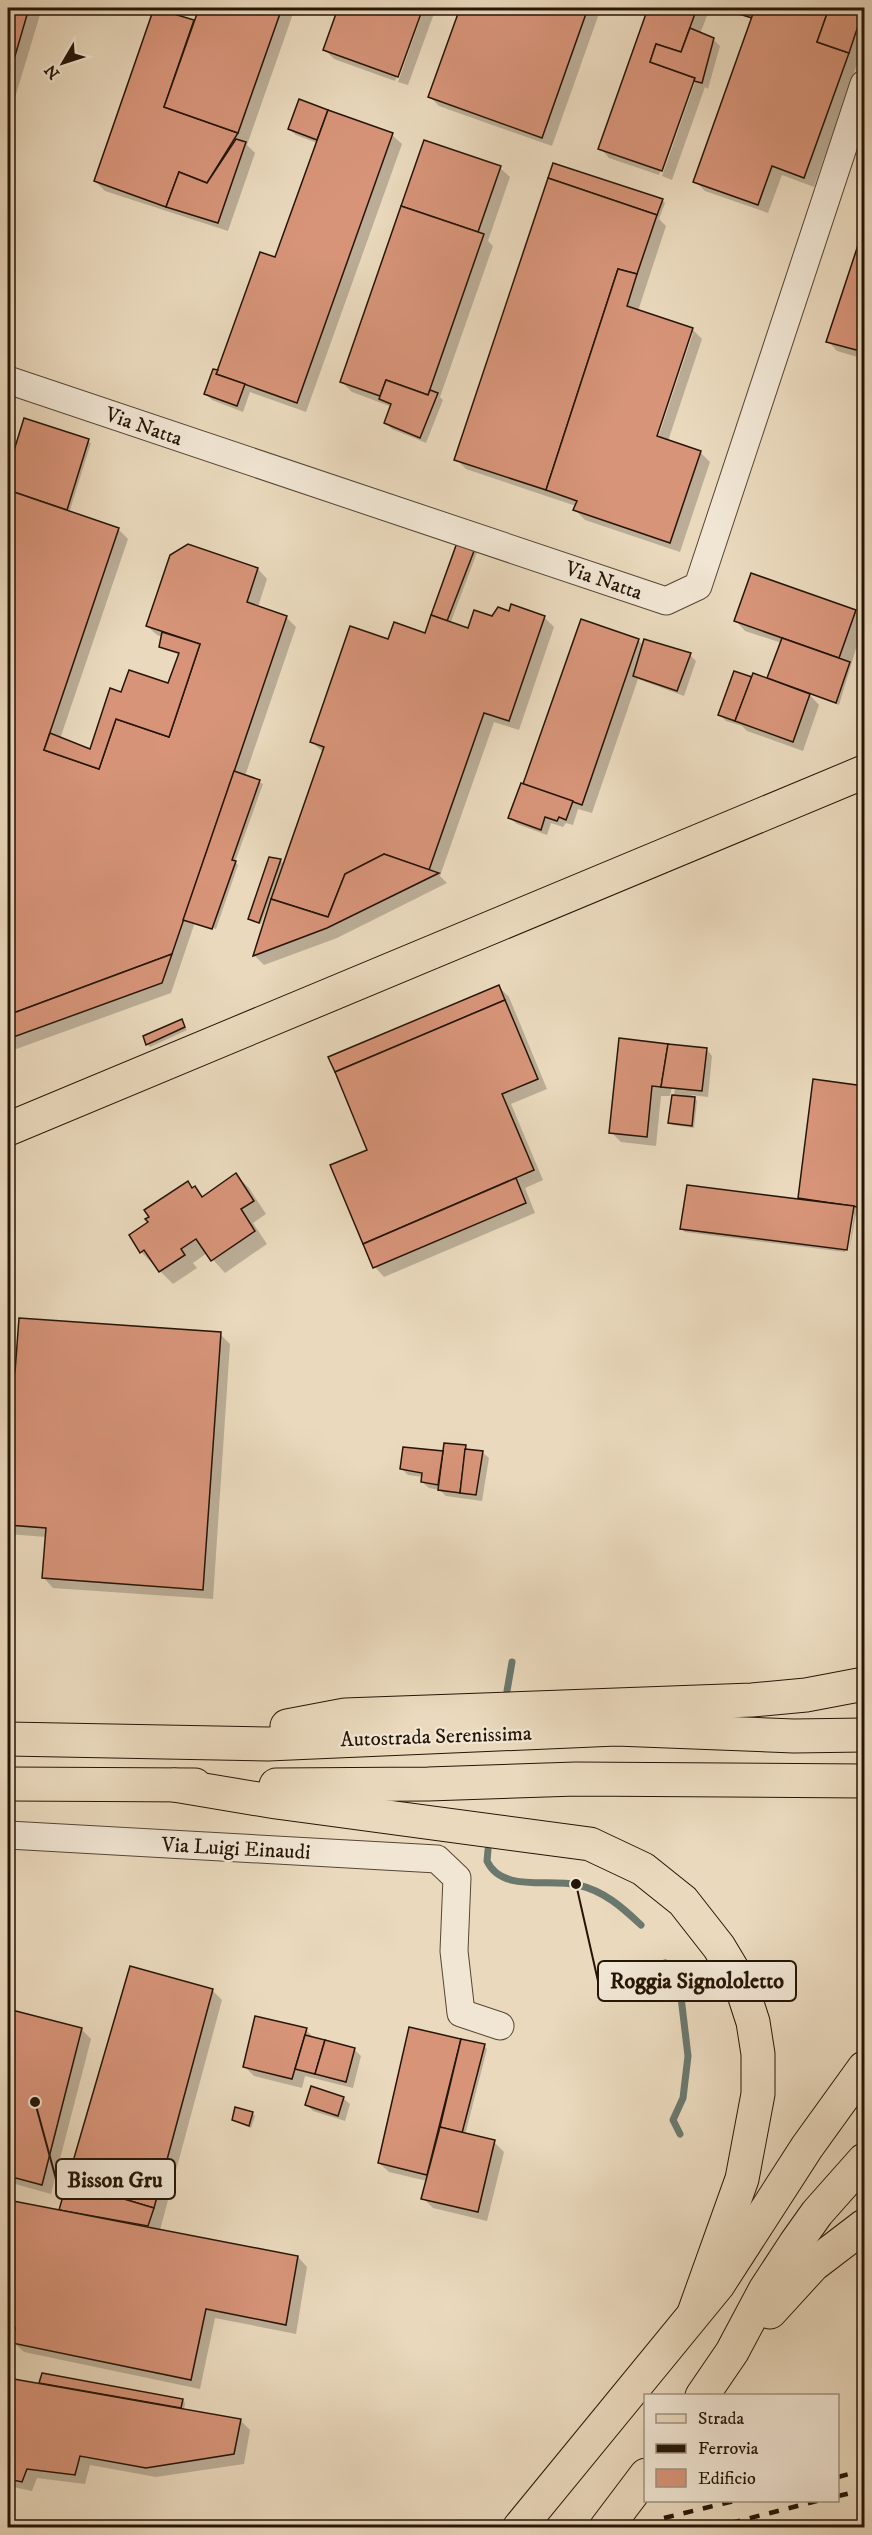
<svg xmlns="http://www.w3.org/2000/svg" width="872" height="2535" font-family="'IM FELL DW Pica',serif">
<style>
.shadow{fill:#0003;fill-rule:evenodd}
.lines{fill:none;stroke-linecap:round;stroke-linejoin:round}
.stream{stroke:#6a786d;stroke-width:7}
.building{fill:#d79479;stroke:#251506;stroke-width:1.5}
.minor-casing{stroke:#564634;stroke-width:29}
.major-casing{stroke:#251506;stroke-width:35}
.highway-casing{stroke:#251506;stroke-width:35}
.minor{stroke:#f1e6d4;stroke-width:27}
.major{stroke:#ead9bd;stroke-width:33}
.highway{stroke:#ead9bd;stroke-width:33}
.rail{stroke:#251506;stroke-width:4.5;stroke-dasharray:10 10;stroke-linecap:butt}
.labels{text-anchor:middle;stroke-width:4.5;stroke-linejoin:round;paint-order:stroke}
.street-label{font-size:21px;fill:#251506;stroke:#f1e6d4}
.leader{fill:none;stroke:#251506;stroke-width:2}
.callout-dot{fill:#251506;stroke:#f1e6d4;stroke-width:2}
.callout{fill:#f1e6d4;stroke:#251506;stroke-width:2}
.callout-label{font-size:22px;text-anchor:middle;font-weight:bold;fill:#251506}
</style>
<rect width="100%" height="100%" fill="#ead9bd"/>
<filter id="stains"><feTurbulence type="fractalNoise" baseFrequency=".00333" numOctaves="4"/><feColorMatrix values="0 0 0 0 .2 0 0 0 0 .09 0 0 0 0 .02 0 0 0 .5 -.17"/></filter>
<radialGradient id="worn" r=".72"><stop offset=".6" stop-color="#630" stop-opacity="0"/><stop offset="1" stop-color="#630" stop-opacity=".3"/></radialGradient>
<g class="shadow">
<polygon points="8,8 42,8 8,121"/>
<polygon points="155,8 195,22 201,8 295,8 247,145 255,153 228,231 105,191 95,181"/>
<polygon points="339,8 421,8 395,81 334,59 324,49"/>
<polygon points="424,8 436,8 408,85 398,82"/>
<polygon points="461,8 601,8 552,146 439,106 430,97"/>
<polygon points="650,8 710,8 700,34 713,39 720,46 708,89 705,87 672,180 662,176 695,82 692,82 659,175 609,158 600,148"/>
<polygon points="743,8 864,8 864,44 814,187 782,175 768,213 705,191 695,181 753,19 741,13"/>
<polygon points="299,101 392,135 402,144 306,412 250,392 243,412 212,400 206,394 276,259 317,143 296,135 289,129"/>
<polygon points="500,168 510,177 488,241 493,246 440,397 443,400 426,443 392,429 386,423 392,407 352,392 342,382"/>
<path d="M662 200 665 203 659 219 666 226 638 311 693 330 702 339 668 441 700 452 710 462 680 552 585 520 575 510 576 506 466 469 456 459ZM690 333H693L656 444 654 443Z"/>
<polygon points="864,232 864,359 837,351 828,341"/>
<polygon points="25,419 91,443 69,513 118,529 128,539 60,739 91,751 121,693 169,684 180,655 163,649 160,646 163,637 157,635 147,626 258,569 267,579 258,607 286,617 296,627 245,776 263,784 235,862 238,865 216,929 195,922 171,993 8,1052 8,475"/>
<polygon points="459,542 478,550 450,624 469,630 510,613 544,617 554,627 519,730 494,722 440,876 447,883 337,938 264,965 255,956 324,753 312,742 389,641 426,635"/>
<polygon points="855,611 864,622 839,705 808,693 819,705 803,751 747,731 742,726 726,721 720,715 751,678 773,682 769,678 782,643 745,631 736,621"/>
<polygon points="638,640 644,646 690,655 696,661 684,696 638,679 592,813 578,809 573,825 566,823 563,827 551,823 547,835 517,824 510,818 529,788"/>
<polygon points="280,861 283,863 261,924 253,921 250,919"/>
<polygon points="499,987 509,997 547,1089 511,1104 543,1180 525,1188 535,1213 384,1277 375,1267 332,1166 369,1151"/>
<polygon points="181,1021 187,1030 150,1047 148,1044"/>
<polygon points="621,1040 706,1049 712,1056 708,1097 691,1095 697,1101 694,1128 673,1125 670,1122 675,1088 672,1087 670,1096 661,1096 656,1146 621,1142 611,1132"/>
<polygon points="814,1080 864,1087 864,1215 856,1214 849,1252 854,1214 851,1214 845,1252 685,1232 682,1229 803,1201 799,1197"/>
<polygon points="236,1175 249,1188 266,1214 253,1223 267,1244 225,1273 207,1253 193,1263 197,1268 173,1284 141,1252 150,1223 188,1183 203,1197"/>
<polygon points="220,1334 230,1344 213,1599 53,1588 44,1578 46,1537 8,1534 8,1373 16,1374"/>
<polygon points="465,1447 469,1451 482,1452 489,1458 482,1501 446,1496 440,1490 429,1488 422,1482 423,1477 408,1475 402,1469 404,1448 444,1453"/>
<polygon points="212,1990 222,2000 160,2230 298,2257 307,2267 296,2334 215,2318 200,2389 24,2352 14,2343 15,2335 8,2334 8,2202 60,2212"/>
<polygon points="8,2010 81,2029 91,2039 51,2194 8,2182"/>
<polygon points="411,2029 484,2046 487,2049 465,2135 494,2142 504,2152 487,2221 433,2208 423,2198 427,2181 389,2172 379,2163"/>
<polygon points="306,2030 315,2039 354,2049 361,2056 353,2088 305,2076 302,2088 254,2076 244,2066"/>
<polygon points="343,2098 350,2104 345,2121 313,2111 307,2105"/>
<polygon points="252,2113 255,2116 251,2128 234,2120"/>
<polygon points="8,2381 45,2387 40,2383 183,2400 185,2403 184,2410 240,2420 250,2430 244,2464 156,2477 90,2465 85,2484 37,2478 32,2491 8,2486"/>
</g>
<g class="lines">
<g class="stream">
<polyline points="507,1691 512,1662"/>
<path d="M488 1850 487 1861C502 1893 549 1878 578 1885 604 1891 622 1907 641 1925"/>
<polyline points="665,1963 681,1997 688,2056 683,2098 673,2120 680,2134"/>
</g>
</g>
<g class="building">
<polygon points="8,8 29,8 8,80"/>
<polygon points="154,8 194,20 164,107 238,133 207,183 179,172 166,207 94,181"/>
<polygon points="199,8 282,8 238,133 164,107"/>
<polygon points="338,8 423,8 398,77 323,50"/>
<polygon points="460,8 588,8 542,138 428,97"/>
<polygon points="648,8 697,8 681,52 656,44 650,62 695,78 662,171 598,149"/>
<polygon points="741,8 755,8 752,18 739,14"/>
<polygon points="755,8 829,8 817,42 849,53 804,178 772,166 758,205 693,182"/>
<polygon points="829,8 864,8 849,53 817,42"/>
<polygon points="690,28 714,38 702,83 694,81 695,78 650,62 656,44 681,52"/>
<polygon points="299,99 328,110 317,140 288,129"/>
<polygon points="328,110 393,133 297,403 216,374 260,252 275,257"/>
<polygon points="236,139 246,142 218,223 166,207 179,172 207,183"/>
<polygon points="424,140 501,166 478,232 401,206"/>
<polygon points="553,163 663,199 657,215 548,178"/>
<polygon points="548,178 657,215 637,274 618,269 546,490 454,460"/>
<polygon points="401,206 484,234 428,395 386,380 380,396 340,382"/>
<polygon points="864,227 864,352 826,342"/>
<polygon points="618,269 637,274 627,306 693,328 657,436 701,451 670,543 573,510 577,501 546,490"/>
<polygon points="213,369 218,370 216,374 245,384 237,406 204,394"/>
<polygon points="386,380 428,395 430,390 438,393 420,438 384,423 391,404 379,399"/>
<polygon points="24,418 89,439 67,510 8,490 8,470"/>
<polygon points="8,490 119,528 44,750 99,769 116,719 169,737 200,644 146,626 170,555 188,544 258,568 247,602 287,616 172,954 8,1015"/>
<polygon points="458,540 476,546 447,621 431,615"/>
<polygon points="751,573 856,610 839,658 734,621"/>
<polygon points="511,604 545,616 509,721 484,713 429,870 384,854 345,874 328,917 271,899 324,747 310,742 350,626 388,639 394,622 425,633 431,615 468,628 474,610 492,616 498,607 509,611"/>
<polygon points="581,619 639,639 582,805 523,784"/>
<polygon points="162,632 200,644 169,737 116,719 99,769 44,750 50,733 90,749 110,688 121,692 129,670 168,683 179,653 159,647"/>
<polygon points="782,638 850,662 836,703 767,678"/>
<polygon points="644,639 691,653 677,691 633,676"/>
<polygon points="734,671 752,677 735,721 718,715"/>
<polygon points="753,673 810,694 793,742 735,721"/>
<polygon points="234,771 260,780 232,860 236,861 212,929 183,920"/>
<polygon points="521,783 573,801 566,820 559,817 557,821 545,817 541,830 508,818"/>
<polygon points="384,854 439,873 327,928 253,956 271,899 328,917 345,874"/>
<polygon points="269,857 281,859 259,923 248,919"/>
<polygon points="172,954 162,983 8,1039 8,1015"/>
<polygon points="499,985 505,1000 335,1072 328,1057"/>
<polygon points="505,1000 538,1079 502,1094 534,1170 363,1244 330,1165 367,1150 335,1072"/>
<polygon points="182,1019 185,1027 146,1045 143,1036"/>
<polygon points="619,1038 668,1044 661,1087 652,1086 647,1137 609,1133"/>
<polygon points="668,1044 707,1048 702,1091 661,1087"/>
<polygon points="813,1079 864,1086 864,1208 798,1198"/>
<polygon points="672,1095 695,1097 692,1126 668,1123"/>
<polygon points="236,1173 254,1201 241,1209 255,1231 211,1261 196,1239 181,1249 185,1255 159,1272 144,1250 140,1253 129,1235 148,1222 145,1219 149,1217 144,1210 188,1181 192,1188 195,1186 202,1197"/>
<polygon points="516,1178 526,1203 373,1268 363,1244"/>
<polygon points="687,1185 854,1206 847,1250 680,1229"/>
<polygon points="19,1318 221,1332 203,1590 42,1578 46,1528 8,1525 8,1372 15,1372"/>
<polygon points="444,1443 466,1445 460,1493 438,1490"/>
<polygon points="403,1447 443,1451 438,1485 421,1482 422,1473 400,1469"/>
<polygon points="465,1449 483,1451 476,1495 460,1493"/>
<polygon points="130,1966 213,1989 154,2208 67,2182"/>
<polygon points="8,2009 82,2028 42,2185 8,2176"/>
<polygon points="255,2016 307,2028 292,2079 243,2067"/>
<polygon points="409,2027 461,2039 427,2175 378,2163"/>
<polygon points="305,2035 325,2040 315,2074 295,2069"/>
<polygon points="461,2039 485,2044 462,2133 440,2127"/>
<polygon points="325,2040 355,2048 346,2082 315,2074"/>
<polygon points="311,2086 344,2097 338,2116 305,2105"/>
<polygon points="235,2107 253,2112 249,2126 232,2120"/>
<polygon points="440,2127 495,2140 478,2212 421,2199"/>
<polygon points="67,2182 154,2208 148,2226 59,2210"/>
<polygon points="8,2200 298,2256 286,2325 206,2309 191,2380 12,2343 15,2328 8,2327"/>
<polygon points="42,2373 183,2399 181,2408 39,2383"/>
<polygon points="8,2378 241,2419 234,2454 146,2468 80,2456 75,2475 27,2469 22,2482 8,2479"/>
</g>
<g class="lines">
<defs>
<g id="minor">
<polyline points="8,380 666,601 698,586 864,84"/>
<polyline points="8,1835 437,1859 457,1878 454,1951 461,2013 500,2026"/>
</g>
<polyline id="major" points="8,1129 864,772"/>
<g id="highway">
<polyline points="287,1726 345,1715 752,1700 806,1695 864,1684"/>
<polyline points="8,1739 268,1744 616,1729 794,1736 864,1735"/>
<polyline points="8,1784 195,1785"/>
<polyline points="174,1785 276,1802 590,1844 643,1869 683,1901 719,1947 740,1982 753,2022 758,2054 758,2094 742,2179 694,2313"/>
<polyline points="276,1785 428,1784 576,1779 864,1781"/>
<polyline points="770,2312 813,2265 864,2226"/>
<polyline points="702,2396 732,2352 765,2290 795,2244 817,2213 864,2160"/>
<polyline points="519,2528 718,2285 807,2147 864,2068"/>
<polyline points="606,2528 646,2475"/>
</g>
</defs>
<use href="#minor" class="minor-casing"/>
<use href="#major" class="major-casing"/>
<use href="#highway" class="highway-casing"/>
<use href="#minor" class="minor"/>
<use href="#major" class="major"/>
<use href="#highway" class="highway"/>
<g class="rail">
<polyline points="838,2477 864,2470"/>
<polyline points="838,2496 864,2490"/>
<polyline points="664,2518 738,2500"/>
<polyline points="711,2528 821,2500"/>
</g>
</g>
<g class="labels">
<g class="street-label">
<text transform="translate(144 426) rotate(19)" y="7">Via Natta</text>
<text transform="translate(604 580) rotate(19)" y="7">Via Natta</text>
<text transform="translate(436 1736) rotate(-2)" y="7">Autostrada Serenissima</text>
<text transform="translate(236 1848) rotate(3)" y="7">Via Luigi Einaudi</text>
</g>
</g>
<path class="leader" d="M576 1884L598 1981M35 2102L56 2179"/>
<g class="callout-dot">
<circle cx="576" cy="1884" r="6"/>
<circle cx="35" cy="2102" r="6"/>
</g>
<g class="callout">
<rect x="598" y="1961" width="198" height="40" rx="6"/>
<rect x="56" y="2159" width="119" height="40" rx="6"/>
</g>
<g class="callout-label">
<text x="697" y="1988">Roggia Signololetto</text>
<text x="115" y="2187">Bisson Gru</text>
</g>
<rect width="872" height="2535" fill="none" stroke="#ead9bd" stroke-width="30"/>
<rect x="9" y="9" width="854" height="2517" fill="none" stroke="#251506" stroke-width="3"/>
<rect x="15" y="15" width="842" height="2505" fill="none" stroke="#251506" stroke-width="1.5"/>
<rect x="644" y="2394" width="195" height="108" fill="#f1e6d4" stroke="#9f9282" stroke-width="1.5"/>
<rect x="656" y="2414" width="30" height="9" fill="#ead9bd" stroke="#9f9282" stroke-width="1.5"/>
<text x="698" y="2424" font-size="18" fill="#251506">Strada</text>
<rect x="656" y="2444" width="30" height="9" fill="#251506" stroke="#9f9282" stroke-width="1.5"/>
<text x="698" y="2454" font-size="18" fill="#251506">Ferrovia</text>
<rect x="656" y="2469" width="30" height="18" fill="#d79479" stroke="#9f9282" stroke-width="1.5"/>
<text x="698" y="2484" font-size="18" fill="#251506">Edificio</text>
<g transform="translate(63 63) rotate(231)" stroke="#f1e6d4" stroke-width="4.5" paint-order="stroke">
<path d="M0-4.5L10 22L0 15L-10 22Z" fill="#251506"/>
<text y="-9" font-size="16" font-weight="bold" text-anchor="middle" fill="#251506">N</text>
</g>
<rect width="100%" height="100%" filter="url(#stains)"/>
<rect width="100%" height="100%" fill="url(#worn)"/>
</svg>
